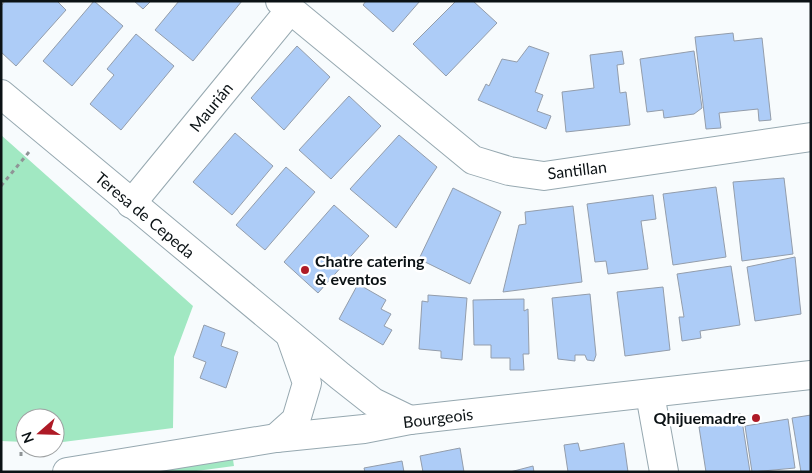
<svg xmlns="http://www.w3.org/2000/svg" width="812" height="473" font-family="Lato,sans-serif">
<style>
.green{fill:#a1e8c2}
.building{fill:#adccf7;stroke:#939dab}
.lines{fill:none;stroke-linecap:round;stroke-linejoin:round}
.minor-casing{stroke:#96a8b0;stroke-width:30}
.path{stroke:#8f9496;stroke-width:3;stroke-dasharray:4 4;stroke-linecap:butt}
.minor{stroke:#fff;stroke-width:28}
.poi-dot{fill:#ae1a26;stroke:#fff;stroke-width:2}
.labels{text-anchor:middle;stroke-width:5;stroke-linejoin:round;paint-order:stroke}
.street-label{font-size:16px;fill:#0b1215;stroke:#fff}
.poi-label{font-size:16px;font-weight:bold;fill:#0b1215;stroke:#fff;text-anchor:start}
</style>
<rect width="100%" height="100%" fill="#f7fbfd"/>
<g class="green">
<polygon points="1,135 193,306 174,357 173,428 55,443 55,418 25,418 25,442 1,441"/>
<polygon points="230,441 234,466 189,472 86,472"/>
</g>
<g class="building">
<polygon points="5,1 57,1 66,10 16,66 1,52 1,6"/>
<polygon points="94,1 123,26 72,86 43,61"/>
<polygon points="134,1 151,1 143,9"/>
<polygon points="179,1 242,1 193,61 155,30"/>
<polygon points="366,1 420,1 393,32 363,5"/>
<polygon points="456,1 473,1 497,23 446,76 413,44"/>
<polygon points="733,33 734,41 762,38 771,120 759,121 758,109 719,113 721,128 706,129 695,37"/>
<polygon points="136,34 174,66 121,130 90,104 114,75 107,69"/>
<polygon points="297,46 330,77 284,130 251,98"/>
<polygon points="529,46 549,53 535,92 543,95 537,111 551,116 546,129 478,100 486,84 489,86 502,59 517,62"/>
<polygon points="622,51 624,64 617,65 620,93 626,92 630,125 566,132 562,92 594,88 590,55"/>
<polygon points="694,51 702,108 694,114 664,118 663,110 647,112 640,59"/>
<polygon points="349,96 381,126 331,179 299,150"/>
<polygon points="235,133 273,166 232,215 193,182"/>
<polygon points="399,135 437,167 396,228 350,189"/>
<polygon points="286,167 315,192 265,250 236,225"/>
<polygon points="784,178 793,254 742,261 733,182"/>
<polygon points="716,187 726,257 673,265 663,194"/>
<polygon points="453,188 501,212 470,284 419,259"/>
<polygon points="653,195 656,219 641,221 648,269 608,274 606,261 595,262 587,204"/>
<polygon points="334,205 369,236 318,293 284,262"/>
<polygon points="573,206 582,282 503,292 519,225 526,224 525,212"/>
<polygon points="795,257 801,314 755,321 747,267"/>
<polygon points="731,266 740,325 700,331 701,338 682,341 679,317 684,317 677,274"/>
<polygon points="358,284 386,300 381,309 391,314 384,326 392,330 383,345 339,319"/>
<polygon points="663,287 670,350 625,356 617,292"/>
<polygon points="590,294 596,355 594,361 587,360 585,355 575,355 575,361 558,359 552,298"/>
<polygon points="428,295 467,298 462,360 441,358 441,351 419,349 422,301 428,302"/>
<polygon points="524,299 524,311 528,309 529,354 523,354 524,370 510,370 510,358 491,358 491,345 474,345 473,300"/>
<polygon points="204,325 225,333 221,346 238,352 226,388 200,378 206,362 193,357"/>
<polygon points="741,414 750,472 706,472 699,427 720,424 719,417"/>
<polygon points="811,415 811,472 801,472 792,418"/>
<polygon points="788,419 795,468 752,472 745,426"/>
<polygon points="578,443 580,451 624,443 628,472 568,472 564,445"/>
<polygon points="460,448 464,472 423,472 420,456"/>
<polygon points="402,461 404,472 365,472 364,468"/>
<polygon points="533,466 534,472 510,472"/>
</g>
<g class="lines">
<defs>
<g id="minor">
<polyline points="280,1 473,160 509,171 544,176 811,137"/>
<polyline points="1,94 340,376 373,402 410,420"/>
<polyline points="131,204 290,10"/>
<polyline points="650,394 664,472"/>
<polyline points="276,438 296,420 307,383 290,335"/>
<polyline points="67,472 276,438 364,429 410,420 811,375"/>
</g>
</defs>
<use href="#minor" class="minor-casing"/>
<g class="path">
<polyline points="1,186 29,152"/>
<polyline points="21,456 21,452"/>
</g>
<use href="#minor" class="minor"/>
</g>
<g class="poi-dot">
<circle cx="305" cy="270" r="5"/>
<circle cx="756" cy="418" r="5"/>
</g>
<g class="labels">
<g class="street-label">
<text transform="translate(211 107) rotate(-51)" y="6">Maurián</text>
<text transform="translate(577 170) rotate(-7)" y="6">Santillan</text>
<text transform="translate(145 215) rotate(40)" y="6">Teresa de Cepeda</text>
<text transform="translate(438 418) rotate(-7)" y="6">Bourgeois</text>
</g>
<g class="poi-label">
<text x="315" y="267">Chatre catering<tspan x="315" dy="18">&amp; eventos</tspan></text>
<text x="746" y="424" text-anchor="end">Qhijuemadre</text>
</g>
</g>
<rect width="812" height="473" fill="none" stroke="#0b1215" stroke-width="5"/>
<g transform="translate(40 433) rotate(250)"><circle r="24" fill="#ffffff" stroke="#9da0a1"/>
<path d="M0-4L9 19L0 12L-9 19Z" fill="#ae1a26"/>
<text y="-8" font-size="14" font-weight="bold" text-anchor="middle" fill="#0b1215">N</text>
</g>
</svg>
